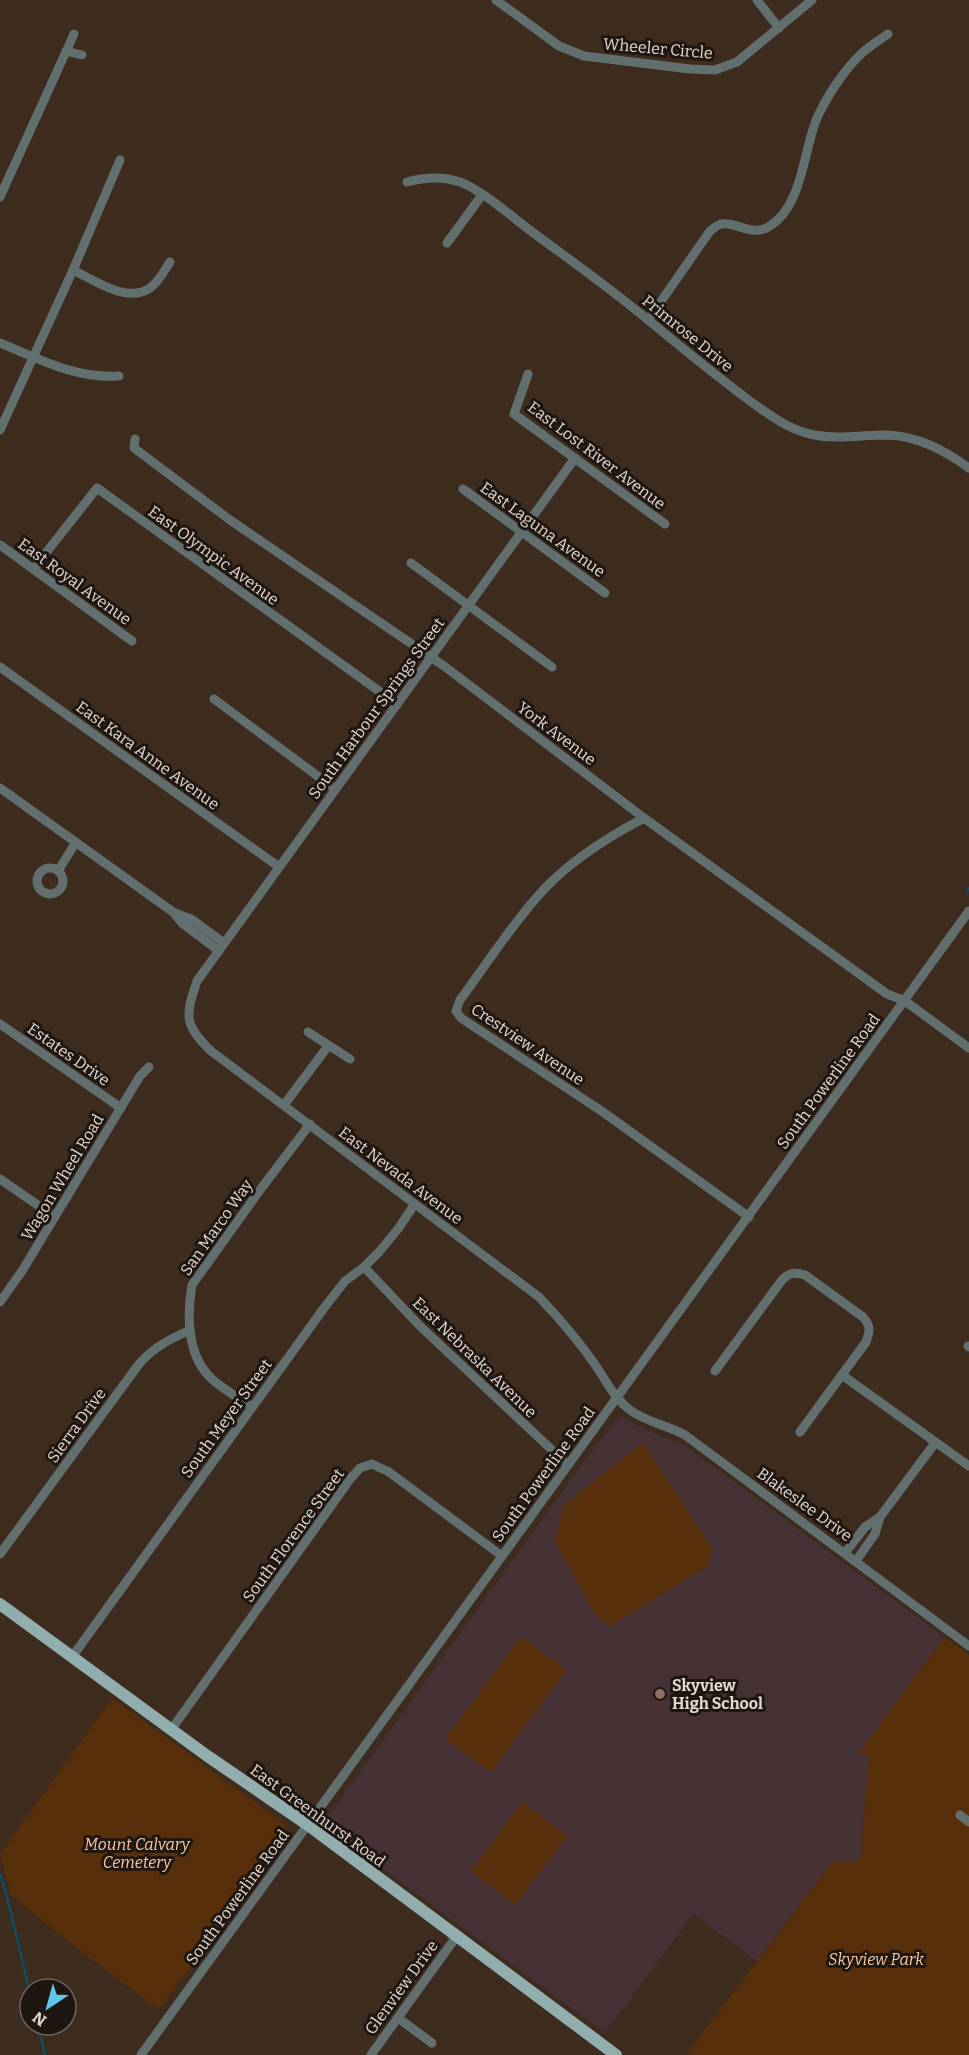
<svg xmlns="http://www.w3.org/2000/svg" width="969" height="2055" font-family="Bitter,serif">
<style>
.education{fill:#463135}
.green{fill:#582f0b}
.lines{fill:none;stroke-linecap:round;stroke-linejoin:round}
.stream{stroke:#035578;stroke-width:2}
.minor{stroke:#626f6f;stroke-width:9}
.major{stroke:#92adae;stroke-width:12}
.education-dot{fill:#8d6e63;stroke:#1e1610;stroke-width:2}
.labels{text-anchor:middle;stroke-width:6;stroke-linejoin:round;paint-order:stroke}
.street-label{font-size:16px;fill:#e4d8d0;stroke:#1e1610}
.poi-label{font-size:16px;font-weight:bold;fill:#e4d8d0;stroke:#1e1610;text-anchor:start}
.park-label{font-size:16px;font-style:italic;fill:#facaa7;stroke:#1e1610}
</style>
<rect width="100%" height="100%" fill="#3e2c1f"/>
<polygon class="education" points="622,1417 645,1430 684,1445 944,1637 861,1751 869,1759 860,1863 832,1862 757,1961 693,1914 605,2033 331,1830 327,1818 590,1453 618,1418"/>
<g class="green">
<polygon points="643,1443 712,1548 708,1566 610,1626 596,1616 555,1541 564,1505"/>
<polygon points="521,1636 566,1670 491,1772 445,1739"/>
<polygon points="944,1637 969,1655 969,2055 686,2055 832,1862 860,1862 869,1759 860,1751"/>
<polygon points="112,1698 285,1824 286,1836 159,2010 66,1940 11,1895 0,1854"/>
<polygon points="522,1802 567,1836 515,1905 471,1871"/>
</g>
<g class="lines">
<g class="stream">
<polyline points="966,892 969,888"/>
<polyline points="0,1874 6,1893 30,1993"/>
<polyline points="38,2025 45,2055"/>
</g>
<g class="minor">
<polyline points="496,0 559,46 584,56 690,69 715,70 737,62 812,0"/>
<polyline points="757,0 779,28"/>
<polyline points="66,51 82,55"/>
<path d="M407 182C425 177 442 176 460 182 484 191 514 219 535 234 573 262 611 289 647 319 681 347 715 375 750 401 768 414 788 429 810 434 835 440 860 435 887 435 918 436 944 450 969 468"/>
<polyline points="0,197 74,34"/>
<polyline points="447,243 482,195"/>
<path d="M73 270C94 280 127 304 150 288 159 282 164 271 170 262"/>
<path d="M648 320 710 231C713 229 717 225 721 224 736 221 752 238 770 226 803 205 803 151 817 118 827 96 844 70 862 53 870 46 879 40 888 34"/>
<path d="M0 343C39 359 76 379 119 376"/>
<polyline points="528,374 514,414 665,524"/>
<polyline points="0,430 73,270 120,160"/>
<polyline points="135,439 134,448 230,520 444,666 644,818 887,994 905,1001 969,1048"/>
<path d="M575 458 197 981C185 1016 184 1025 211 1051L539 1297C560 1319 579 1341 596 1366 607 1382 614 1398 630 1410 646 1422 667 1425 685 1435L969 1646"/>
<polyline points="463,489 605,593"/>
<polyline points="0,545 132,641"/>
<polyline points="411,563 552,667"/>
<polyline points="34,568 97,488 397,704"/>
<polyline points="0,667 279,867"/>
<polyline points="214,699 335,789"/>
<polyline points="0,788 173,912 183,924 219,951"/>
<path d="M644 818C606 838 566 863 537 897 509 929 485 966 460 1000L456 1011 461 1018 603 1112 749 1217"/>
<circle cx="50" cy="881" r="13"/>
<polyline points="58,871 76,842"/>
<polyline points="175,913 191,919 224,943"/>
<polyline points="0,1024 121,1108"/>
<polyline points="308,1032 350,1059"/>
<polyline points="284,1105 328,1046"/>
<polyline points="0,1179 55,1217"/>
<polyline points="364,1267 420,1326 568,1465"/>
<polyline points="0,1302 22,1271 140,1076 149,1067"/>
<polyline points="968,1346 969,1347"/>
<path d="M715 1371 782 1280C790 1272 795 1272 805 1275L863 1317C871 1326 870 1331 866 1342L800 1432"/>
<polyline points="842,1375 969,1466"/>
<path d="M252 1407C239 1398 217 1386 207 1374 187 1351 187 1313 192 1285L260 1190 310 1124"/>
<polyline points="880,1517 935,1443"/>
<polyline points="845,1553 865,1527 880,1517 875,1534 856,1561"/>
<path d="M0 1554 139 1364C154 1347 170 1339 190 1330"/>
<polyline points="72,1657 324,1308 345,1281 364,1267 379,1252 398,1229 414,1205"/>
<polyline points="171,1730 351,1478 360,1468 372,1464 389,1472 502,1556"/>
<polyline points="960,1815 969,1822"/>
<polyline points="398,2018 432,2043"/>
<polyline points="141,2055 969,911"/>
<polyline points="371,2055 456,1937"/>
</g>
<polyline class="major" points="0,1604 206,1755 308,1825 616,2055"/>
</g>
<circle class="education-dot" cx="660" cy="1694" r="6"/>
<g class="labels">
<g class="street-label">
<text transform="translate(658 48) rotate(5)" y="6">Wheeler Circle</text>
<text transform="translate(688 333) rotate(39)" y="6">Primrose Drive</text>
<text transform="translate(597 455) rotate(37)" y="6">East Lost River Avenue</text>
<text transform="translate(543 529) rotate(36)" y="6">East Laguna Avenue</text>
<text transform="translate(214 555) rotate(36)" y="6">East Olympic Avenue</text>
<text transform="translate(75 581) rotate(36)" y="6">East Royal Avenue</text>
<text transform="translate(376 708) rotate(-54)" y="6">South Harbour Springs Street</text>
<text transform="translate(557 733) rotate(37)" y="6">York Avenue</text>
<text transform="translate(148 755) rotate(36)" y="6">East Kara Anne Avenue</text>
<text transform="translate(528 1044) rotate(34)" y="6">Crestview Avenue</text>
<text transform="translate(69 1054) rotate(35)" y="6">Estates Drive</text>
<text transform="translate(828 1081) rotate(-54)" y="6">South Powerline Road</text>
<text transform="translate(401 1175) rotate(37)" y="6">East Nevada Avenue</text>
<text transform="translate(62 1177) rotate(-59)" y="6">Wagon Wheel Road</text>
<text transform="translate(216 1227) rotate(-55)" y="6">San Marco Way</text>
<text transform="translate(475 1357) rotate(44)" y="6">East Nebraska Avenue</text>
<text transform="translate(226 1418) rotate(-54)" y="6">South Meyer Street</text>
<text transform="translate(76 1425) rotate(-54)" y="6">Sierra Drive</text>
<text transform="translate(543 1474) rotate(-54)" y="6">South Powerline Road</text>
<text transform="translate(805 1504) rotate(36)" y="6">Blakeslee Drive</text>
<text transform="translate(293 1535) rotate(-54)" y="6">South Florence Street</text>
<text transform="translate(318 1815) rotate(36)" y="6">East Greenhurst Road</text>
<text transform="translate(237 1897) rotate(-54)" y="6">South Powerline Road</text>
<text transform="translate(401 1987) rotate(-54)" y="6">Glenview Drive</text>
</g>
<g class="poi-label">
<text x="672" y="1691">Skyview<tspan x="672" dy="18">High School</tspan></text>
</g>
<g class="park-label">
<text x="137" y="1850">Mount Calvary<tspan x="137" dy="18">Cemetery</tspan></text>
<text x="876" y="1965">Skyview Park</text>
</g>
</g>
<g transform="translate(48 2007) rotate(216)"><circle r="28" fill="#1e1610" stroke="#6d645d" stroke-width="1.5"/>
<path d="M0-4.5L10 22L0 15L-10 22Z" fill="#5cc7e8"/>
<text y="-9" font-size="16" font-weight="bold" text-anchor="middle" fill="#e4d8d0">N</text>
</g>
</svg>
